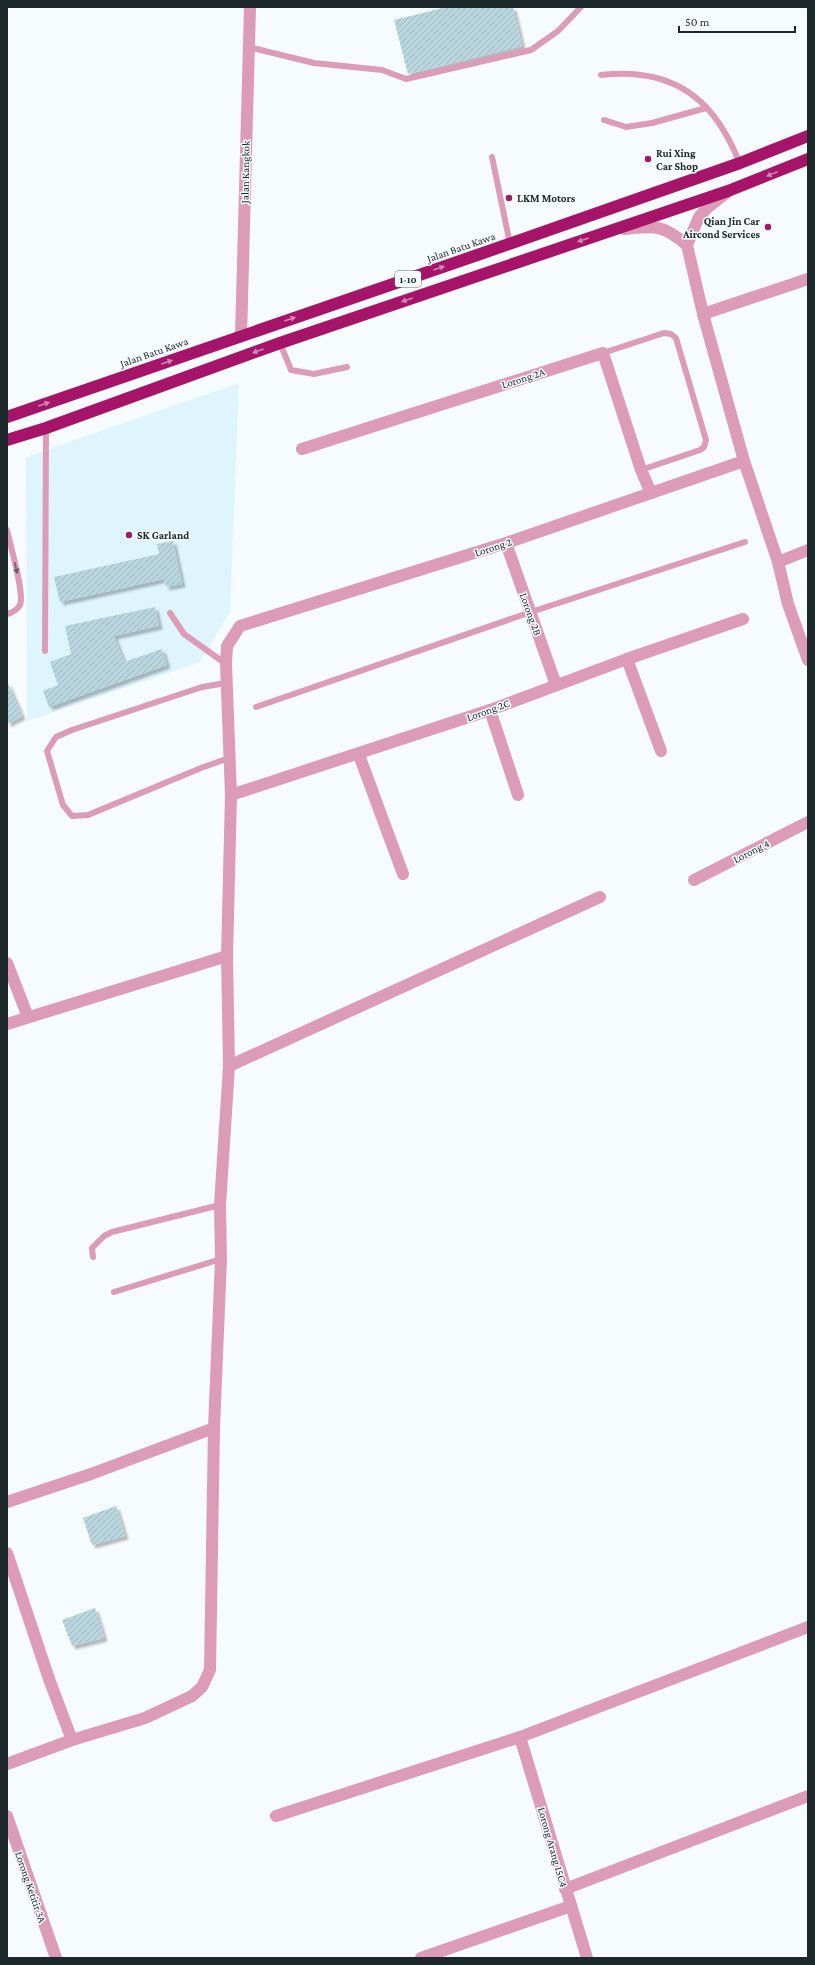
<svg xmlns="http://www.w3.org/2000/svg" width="815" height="1965" font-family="'Crimson Pro',serif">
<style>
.built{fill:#dff5fd}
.building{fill:url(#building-hatch);filter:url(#shadow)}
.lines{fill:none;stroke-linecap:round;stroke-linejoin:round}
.lane{stroke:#dc9bb7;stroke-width:6}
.street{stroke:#dc9bb7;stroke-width:12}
.highway{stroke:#a6146a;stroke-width:12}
.oneway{fill:#ce88b4}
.oneway2{fill:#735c6a}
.poi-dot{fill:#a11a67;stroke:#f6fbfd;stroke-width:1.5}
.labels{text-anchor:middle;stroke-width:3;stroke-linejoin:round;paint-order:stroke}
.shield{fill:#f6fbfd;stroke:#5e676a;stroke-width:1}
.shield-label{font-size:10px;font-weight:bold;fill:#1d282b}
.poi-label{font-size:11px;font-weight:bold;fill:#1d282b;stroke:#f6fbfd;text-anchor:start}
.street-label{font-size:11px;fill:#1d282b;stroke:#f6fbfd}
</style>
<defs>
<pattern id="building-hatch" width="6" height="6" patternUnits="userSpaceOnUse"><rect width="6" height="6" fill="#b9d5de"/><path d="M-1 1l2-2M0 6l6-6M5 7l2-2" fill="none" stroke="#9fb7bf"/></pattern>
<filter id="shadow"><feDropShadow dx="3.5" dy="3.5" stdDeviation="1" flood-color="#0004"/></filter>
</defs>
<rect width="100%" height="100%" fill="#f6fbfd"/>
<polygon class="built" points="239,383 230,612 200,662 27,721 26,457"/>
<g class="building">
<polygon points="447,7 513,7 522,46 408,74 394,20"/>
<polygon points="173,541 182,584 166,587 164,579 60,602 54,577 159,554 157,544"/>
<polygon points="155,607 159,626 114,636 124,662 162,649 167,665 49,707 43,691 58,685 50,662 71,654 65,626"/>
<polygon points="7,681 22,716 7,724"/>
<polygon points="116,1506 125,1536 92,1545 83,1518"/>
<polygon points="95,1608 104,1638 72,1646 62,1620"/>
</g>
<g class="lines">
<g class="lane">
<polyline points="248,47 314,63 382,70 406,79 531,50 558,31 581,7"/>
<path d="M601 75C654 69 698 85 725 133 731 142 735 153 740 163"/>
<polyline points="604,120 626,127 652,123 706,108"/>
<polyline points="492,157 510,244"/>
<polyline points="280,343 291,370 314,374 347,367"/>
<polyline points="603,353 664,333 671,334 676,338 706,440 704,447 700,450 641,470"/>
<path d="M7 530C10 544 25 595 20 605 17 610 12 613 7 614"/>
<polyline points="170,613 184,634 226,664"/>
<polyline points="45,651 46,428"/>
<polyline points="226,683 202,687 72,730 56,737 47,751 63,805 72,816 88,815 201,768 229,758"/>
<polyline points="256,707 531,612 745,542"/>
<polyline points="93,1257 92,1248 104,1236 112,1232 220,1205"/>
<polyline points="114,1292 221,1259"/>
</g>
<g class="street">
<polyline points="726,193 707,208 699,217 687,245 703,314 744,461 778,562 788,604 808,660"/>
<path d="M624 229C656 226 662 224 687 245"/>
<polyline points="703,314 808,279"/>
<polyline points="241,336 250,7"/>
<polyline points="302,449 603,353 641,470 651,493"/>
<polyline points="506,543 556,685"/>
<polyline points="778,562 808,550"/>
<polyline points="627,659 661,751"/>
<polyline points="490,710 518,795"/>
<polyline points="359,755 403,874"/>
<polyline points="231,795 490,710 627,659 743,619"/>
<polyline points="694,880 808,822"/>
<polyline points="7,963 28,1017"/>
<polyline points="7,1024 227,956"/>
<polyline points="229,1066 600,897"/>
<polyline points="7,1502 91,1474 214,1428"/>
<polyline points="7,1553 49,1679 72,1740"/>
<polyline points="520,1737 587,1958"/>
<polyline points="7,1764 72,1740 145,1718 192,1696 202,1687 210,1670 214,1428 221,1259 220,1205 229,1066 227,956 231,795 226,664 227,646 240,626 506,543 744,461"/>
<polyline points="7,1816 56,1958"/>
<polyline points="276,1816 520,1737 808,1627"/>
<polyline points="565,1889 808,1796"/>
<polyline points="421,1958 571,1906"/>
</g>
<g class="highway">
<polyline points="7,417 486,252 740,163 808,136"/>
<polyline points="7,440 46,428 280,343 728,191 808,159"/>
</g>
</g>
<defs><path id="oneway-solid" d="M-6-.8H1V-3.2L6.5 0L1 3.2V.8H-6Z"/></defs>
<g class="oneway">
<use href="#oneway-solid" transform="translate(772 174) rotate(158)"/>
<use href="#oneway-solid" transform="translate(583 240) rotate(161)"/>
<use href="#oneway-solid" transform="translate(439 268) rotate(-19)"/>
<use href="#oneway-solid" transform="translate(407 300) rotate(161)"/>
<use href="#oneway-solid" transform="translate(290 319) rotate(-19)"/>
<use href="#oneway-solid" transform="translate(258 351) rotate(160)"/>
<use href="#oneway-solid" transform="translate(167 362) rotate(-19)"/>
<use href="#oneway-solid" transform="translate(44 404) rotate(-19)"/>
</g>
<use class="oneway2" href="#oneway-solid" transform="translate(16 568) rotate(77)"/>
<g class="poi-dot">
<circle cx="648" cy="159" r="4"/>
<circle cx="509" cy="198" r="4"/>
<circle cx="768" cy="227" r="4"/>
<circle cx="129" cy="535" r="4"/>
</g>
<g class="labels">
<rect class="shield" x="395" y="271" width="26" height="16" rx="3"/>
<g class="shield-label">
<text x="408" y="283">1-10</text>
</g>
<g class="poi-label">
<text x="656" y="157">Rui Xing<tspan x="656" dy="13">Car Shop</tspan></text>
<text x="517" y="202">LKM Motors</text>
<text x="760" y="225" text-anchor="end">Qian Jin Car<tspan x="760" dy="13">Aircond Services</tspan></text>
<text x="137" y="539">SK Garland</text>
</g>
<g class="street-label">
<text transform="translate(245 172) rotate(-89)" y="4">Jalan Kangkok</text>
<text transform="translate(461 247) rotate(-19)" y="4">Jalan Batu Kawa</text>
<text transform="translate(154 352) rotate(-19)" y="4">Jalan Batu Kawa</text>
<text transform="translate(523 378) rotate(-18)" y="4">Lorong 2A</text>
<text transform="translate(493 547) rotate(-18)" y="4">Lorong 2</text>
<text transform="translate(531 614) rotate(70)" y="4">Lorong 2B</text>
<text transform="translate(488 710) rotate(-20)" y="4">Lorong 2C</text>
<text transform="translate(751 851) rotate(-27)" y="4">Lorong 4</text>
<text transform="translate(553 1847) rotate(74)" y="4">Lorong Arang 15C4</text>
<text transform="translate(31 1887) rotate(71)" y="4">Lorong Ketitir 3A</text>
</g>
</g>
<rect width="815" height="1965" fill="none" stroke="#1d282b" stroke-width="16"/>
<path d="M679 26v6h116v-6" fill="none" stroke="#1d282b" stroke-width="2"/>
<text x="685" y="26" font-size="12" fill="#1d282b" stroke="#f6fbfd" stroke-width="3" paint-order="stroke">50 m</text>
</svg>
